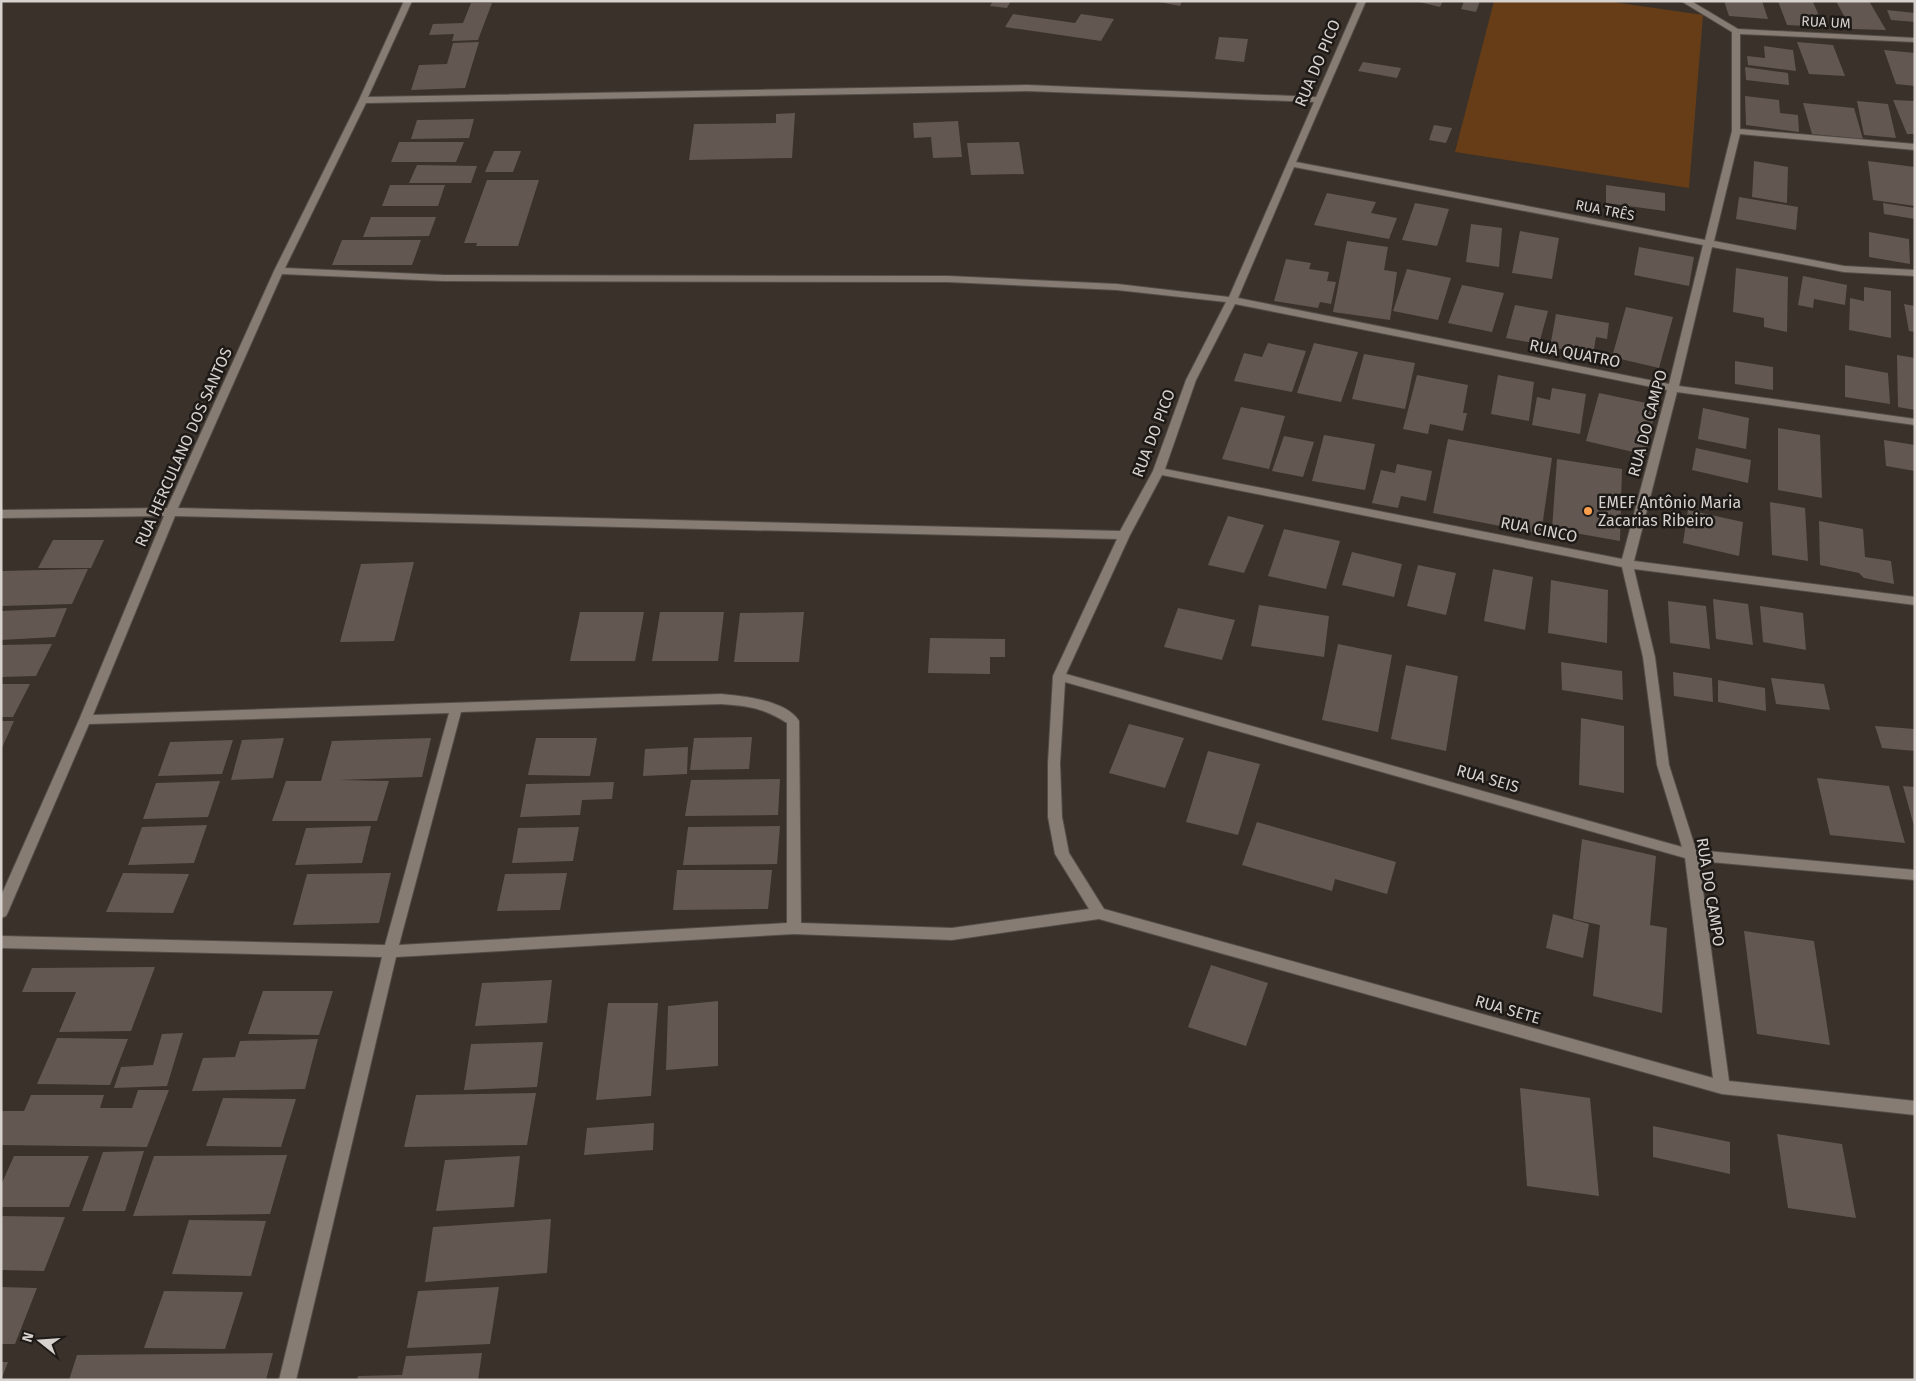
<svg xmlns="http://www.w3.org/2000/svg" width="1916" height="1381" font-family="'Fira Sans',sans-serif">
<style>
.green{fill:#663d17}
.building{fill:#625851}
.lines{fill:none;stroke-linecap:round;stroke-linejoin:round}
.minor-casing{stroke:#544d47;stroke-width:2}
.minor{fill:#867c74;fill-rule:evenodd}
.poi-dot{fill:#fa9f4e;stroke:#1e1a17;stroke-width:2}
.labels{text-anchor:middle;stroke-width:5;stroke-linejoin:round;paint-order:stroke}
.far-street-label{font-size:14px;fill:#d8d2ce;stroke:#1e1a17}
.street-label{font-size:16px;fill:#d8d2ce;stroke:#1e1a17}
.poi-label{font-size:16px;fill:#d8d2ce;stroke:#1e1a17;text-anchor:start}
</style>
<rect width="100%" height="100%" fill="#39312a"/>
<polygon class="green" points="1494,1 1606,1 1703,15 1689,188 1455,152"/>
<g class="building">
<polygon points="993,1 1011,1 1007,8 990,6"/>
<polygon points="1154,1 1182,1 1180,6"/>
<polygon points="1415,1 1443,1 1440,7"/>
<polygon points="1464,1 1480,1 1476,12 1461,9"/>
<polygon points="1724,1 1762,1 1768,19 1729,16"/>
<polygon points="1778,1 1813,2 1824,27 1787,25"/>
<polygon points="1836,1 1869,1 1886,30 1851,29"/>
<polygon points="471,3 492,3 478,40 452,41 454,34 429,35 433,24 463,23"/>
<polygon points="1887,10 1915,13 1915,22 1891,20"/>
<polygon points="1013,14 1075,23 1081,14 1114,19 1101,41 1005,27"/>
<polygon points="1219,37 1248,39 1244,62 1215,59"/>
<polygon points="479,42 465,88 411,90 419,65 447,64 453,43"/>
<polygon points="1797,42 1833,45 1845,76 1809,74"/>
<polygon points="1764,46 1793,50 1796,71 1748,65 1747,56 1765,58"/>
<polygon points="1884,50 1915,53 1915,86 1896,84"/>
<polygon points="1363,62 1401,68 1397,78 1358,71"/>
<polygon points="1745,67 1788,73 1789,85 1746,80"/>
<polygon points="1745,96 1779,100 1780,113 1798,115 1799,132 1746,125"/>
<polygon points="1893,100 1915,101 1915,134 1907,134"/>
<polygon points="1857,101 1888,104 1896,138 1864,135"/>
<polygon points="1803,103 1854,108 1863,139 1812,134"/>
<polygon points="795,113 792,158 689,160 694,124 776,123 776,114"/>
<polygon points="474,119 469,138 411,139 417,120"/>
<polygon points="958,121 962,157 933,158 931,137 914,138 913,123"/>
<polygon points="1434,125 1452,128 1446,143 1429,140"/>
<polygon points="399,142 464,142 456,162 391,162"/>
<polygon points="1019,142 1024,174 971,175 967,143"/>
<polygon points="494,151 521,151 513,172 485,172"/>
<polygon points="1754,161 1788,167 1787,203 1752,197"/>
<polygon points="1868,161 1915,167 1915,206 1873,200"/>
<polygon points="417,165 477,166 471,183 409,183"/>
<polygon points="487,180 539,180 518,246 476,246 477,243 464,243"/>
<polygon points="390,185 445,185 438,206 382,206"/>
<polygon points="1606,185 1665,193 1665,211 1606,203"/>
<polygon points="1327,193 1376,202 1371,213 1397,218 1389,239 1314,225"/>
<polygon points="1739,197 1798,207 1796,230 1736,219"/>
<polygon points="1415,203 1449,209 1437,246 1402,240"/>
<polygon points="1883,203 1915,208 1915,219 1884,214"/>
<polygon points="371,217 436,217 429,236 363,237"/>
<polygon points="1471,224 1502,228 1499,267 1466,262"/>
<polygon points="1520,231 1559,238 1552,279 1512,273"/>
<polygon points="1869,232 1909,239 1910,264 1869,257"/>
<polygon points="342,240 421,240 412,265 332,265"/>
<polygon points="1347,241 1388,247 1384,270 1397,272 1390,320 1333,312"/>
<polygon points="1639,247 1694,257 1689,286 1634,275"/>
<polygon points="1286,259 1311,263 1309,269 1329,272 1327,281 1336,282 1331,304 1320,302 1318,308 1274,301"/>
<polygon points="1736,268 1788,277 1787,332 1764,327 1764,318 1733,312"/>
<polygon points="1407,269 1451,278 1438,320 1393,311"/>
<polygon points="1803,276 1847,285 1845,305 1814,299 1813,308 1798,305"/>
<polygon points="1462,285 1504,293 1492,332 1448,323"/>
<polygon points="1864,287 1891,291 1891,338 1849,330 1850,298 1864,301"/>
<polygon points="1904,304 1915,306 1915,332 1909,331"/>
<polygon points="1515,305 1548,311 1539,344 1506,338"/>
<polygon points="1626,307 1673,317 1659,368 1612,357"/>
<polygon points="1556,314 1609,323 1607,339 1596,337 1593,355 1550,347"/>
<polygon points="1268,343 1306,351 1292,392 1234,381 1244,353 1262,357"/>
<polygon points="1314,343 1358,352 1341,402 1297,393"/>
<polygon points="1364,354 1415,363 1405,409 1352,399"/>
<polygon points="1897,355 1915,358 1915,410 1898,407"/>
<polygon points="1735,361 1773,367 1773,390 1735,384"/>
<polygon points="1845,365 1888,373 1890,404 1845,397"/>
<polygon points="1417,375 1468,385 1463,413 1467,413 1463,431 1430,424 1428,434 1403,429"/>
<polygon points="1498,375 1534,382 1529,421 1491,414"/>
<polygon points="1552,388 1586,394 1580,434 1532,425 1537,397 1550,400"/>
<polygon points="1599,393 1656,405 1646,455 1586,441"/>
<polygon points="1241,407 1285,416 1269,469 1222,459"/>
<polygon points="1703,408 1749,418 1746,449 1698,439"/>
<polygon points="1778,428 1820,435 1822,498 1778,490"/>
<polygon points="1324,435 1375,444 1365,490 1312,481"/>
<polygon points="1284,436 1314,442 1303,477 1272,471"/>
<polygon points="1448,439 1552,458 1541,534 1433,513"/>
<polygon points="1884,440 1915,445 1915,471 1886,466"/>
<polygon points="1696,448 1751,460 1748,483 1692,470"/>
<polygon points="1557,459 1622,469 1620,541 1552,529"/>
<polygon points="1397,464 1432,471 1426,501 1401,496 1398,508 1372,503 1381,470 1395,473"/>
<polygon points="1770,502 1805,508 1808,561 1772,555"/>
<polygon points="1688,510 1743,522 1739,556 1683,543"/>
<polygon points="1228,516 1264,525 1244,573 1208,565"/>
<polygon points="1819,521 1863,529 1865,557 1891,561 1894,584 1864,578 1859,573 1820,565"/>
<polygon points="1284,529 1340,541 1326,589 1268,576"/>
<polygon points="53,540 104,540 91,568 38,568"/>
<polygon points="1352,552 1402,564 1394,597 1342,585"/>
<polygon points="414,562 394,641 340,642 361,564"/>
<polygon points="1418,565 1456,573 1446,615 1407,606"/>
<polygon points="88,569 72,604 1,606 1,571"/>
<polygon points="1493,569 1533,577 1525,630 1484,621"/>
<polygon points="1551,580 1608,590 1607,643 1548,633"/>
<polygon points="1713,599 1748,604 1753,645 1716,639"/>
<polygon points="1668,601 1706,606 1710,649 1670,643"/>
<polygon points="1259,605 1329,616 1324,657 1251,646"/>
<polygon points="1760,606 1803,613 1806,650 1763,642"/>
<polygon points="67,608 55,637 1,640 1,611"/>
<polygon points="1178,608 1235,620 1222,660 1164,647"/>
<polygon points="580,612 644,612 635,661 570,661"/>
<polygon points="660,612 724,612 718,661 652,661"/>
<polygon points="804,612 799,662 734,662 740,613"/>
<polygon points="930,638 1005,639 1005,657 990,657 990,674 928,673"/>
<polygon points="52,644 36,676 1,677 1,645"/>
<polygon points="1338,644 1392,655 1378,732 1322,720"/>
<polygon points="1561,662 1622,671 1623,700 1562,690"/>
<polygon points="1406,665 1458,676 1446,751 1391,739"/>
<polygon points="1673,672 1712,678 1713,702 1674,696"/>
<polygon points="1771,678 1824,684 1830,710 1776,704"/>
<polygon points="1718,680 1765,688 1766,711 1718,702"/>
<polygon points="1,684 30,684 13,717 1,717"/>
<polygon points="1581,718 1624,726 1624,793 1579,785"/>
<polygon points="1,721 14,721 1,750"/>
<polygon points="1129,724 1184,738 1165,788 1109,773"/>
<polygon points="1875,726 1915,729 1915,751 1882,748"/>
<polygon points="752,737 749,769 690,770 694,738"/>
<polygon points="284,738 273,778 231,780 242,740"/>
<polygon points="431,738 422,777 339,780 389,781 377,821 272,821 286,781 321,781 332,741"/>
<polygon points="536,738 597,738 590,776 528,775"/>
<polygon points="233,740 222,774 158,776 170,742"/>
<polygon points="688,747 687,774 643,776 645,749"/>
<polygon points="1208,751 1260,764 1238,835 1186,822"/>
<polygon points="1817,778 1889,786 1905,843 1830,835"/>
<polygon points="780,779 778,815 685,816 691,780"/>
<polygon points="220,781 208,817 143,819 156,783"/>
<polygon points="614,782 612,799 582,800 580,815 520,817 526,784"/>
<polygon points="1903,786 1915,787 1915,826 1914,826"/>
<polygon points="1257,822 1396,862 1387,894 1335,879 1332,891 1242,865"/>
<polygon points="207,825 194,863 128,865 142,827"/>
<polygon points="371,826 362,863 295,865 306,828"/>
<polygon points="780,826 777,864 683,865 688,827"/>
<polygon points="579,827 573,861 512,863 518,828"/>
<polygon points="1582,839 1656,856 1650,925 1667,928 1662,1013 1593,996 1600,925 1573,919"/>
<polygon points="677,870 772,870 768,909 673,910"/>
<polygon points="123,873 189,874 173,913 106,912"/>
<polygon points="391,873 379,923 293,925 307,874"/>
<polygon points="567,873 560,910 497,911 505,874"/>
<polygon points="1553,914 1589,924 1583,958 1546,948"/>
<polygon points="1744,931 1814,941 1830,1045 1757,1034"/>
<polygon points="1211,965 1268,983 1246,1046 1188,1027"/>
<polygon points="155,967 131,1031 59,1032 76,992 22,992 32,968"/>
<polygon points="552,980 547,1023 475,1026 482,983"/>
<polygon points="263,991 333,991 319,1035 248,1034"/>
<polygon points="718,1001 718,1066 666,1070 668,1006"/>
<polygon points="608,1003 658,1003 651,1096 596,1100"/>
<polygon points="183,1033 167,1086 114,1088 121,1067 153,1065 162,1034"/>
<polygon points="57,1038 128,1039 110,1085 37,1084"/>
<polygon points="318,1039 305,1089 192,1091 203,1058 235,1057 240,1041"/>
<polygon points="543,1042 537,1087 464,1090 471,1044"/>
<polygon points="1520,1088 1590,1098 1599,1196 1527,1186"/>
<polygon points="138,1090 169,1090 147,1147 1,1145 1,1111 24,1111 31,1095 104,1095 100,1108 132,1108"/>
<polygon points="536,1093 527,1145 404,1147 416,1095"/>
<polygon points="223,1098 296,1099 281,1147 206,1146"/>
<polygon points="654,1123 653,1150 584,1155 587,1128"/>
<polygon points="1653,1126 1730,1142 1730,1174 1653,1157"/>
<polygon points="1777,1134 1842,1144 1856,1218 1788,1208"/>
<polygon points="144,1151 125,1211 82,1211 103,1152"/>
<polygon points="287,1155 270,1214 133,1216 154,1156"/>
<polygon points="14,1156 89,1156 69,1207 1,1207 1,1185"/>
<polygon points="520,1156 514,1207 436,1211 445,1160"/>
<polygon points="1,1216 65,1217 44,1271 1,1270"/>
<polygon points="551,1219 547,1273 425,1282 433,1227"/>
<polygon points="189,1220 266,1221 251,1276 172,1274"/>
<polygon points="1,1287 37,1288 15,1344 1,1344"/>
<polygon points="499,1287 490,1344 407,1348 418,1291"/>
<polygon points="164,1291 243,1292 225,1349 144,1348"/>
<polygon points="273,1353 266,1380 69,1380 77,1355"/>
<polygon points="482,1353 478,1380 357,1380 358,1376 402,1375 406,1356"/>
<polygon points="1,1362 8,1362 1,1380"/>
</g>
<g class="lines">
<defs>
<path id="minor" d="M404 1H412L368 97 1027 85 1316 97 1358 1H1366L1296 162 1705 240 1732 131V32L1681 1H1691L1738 29 1915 38V42L1740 34V129L1915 144V150L1740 134 1714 241 1844 266 1915 270V276L1844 272 1712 247 1679 386 1915 419V425L1677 392 1634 561 1915 597V605L1634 569 1655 657 1669 765 1696 850 1915 870V880L1699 861 1729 1081 1915 1101V1115L1722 1094 1099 919 952 940 794 934 396 957 296 1380H279L382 957 1 948V936L385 945 449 713 89 724 8 912 6 916 1 918V896L79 720 164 516 1 518V510L167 508 274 271 359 100ZM1027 91 1314 102 1229 297 1117 284 948 276 443 275 285 268 366 103ZM1294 167 1703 245 1669 384 1238 298ZM282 274 443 281 948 282 1117 290 1226 302 1186 380 1153 471 1120 531 178 508ZM1235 304 1667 390 1622 559 1165 469 1196 380ZM1162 475 1622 567 1643 657 1657 765 1682 847 1066 674 1130 535ZM175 516 1117 539 1053 676 1048 763V817L1055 854 1089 909 952 928 801 923 799 721C786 700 743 696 721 694L93 715ZM1065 682 1685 858 1713 1078 1104 909 1069 853 1062 817 1060 763ZM721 704C749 706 763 708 787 723V923L399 945 461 712Z"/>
</defs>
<use href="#minor" class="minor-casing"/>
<use href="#minor" class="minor"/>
</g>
<circle class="poi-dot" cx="1588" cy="511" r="5"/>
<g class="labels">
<g class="far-street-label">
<text transform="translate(1826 22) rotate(3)" y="5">RUA UM</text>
<text transform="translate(1605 210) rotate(11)" y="5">RUA TRÊS</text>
</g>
<g class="street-label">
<text transform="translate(1317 63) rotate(-67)" y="6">RUA DO PICO</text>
<text transform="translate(1575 353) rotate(11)" y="6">RUA QUATRO</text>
<text transform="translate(1647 423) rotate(-75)" y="6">RUA DO CAMPO</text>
<text transform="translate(1153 433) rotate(-69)" y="6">RUA DO PICO</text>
<text transform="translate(183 447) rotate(-66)" y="6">RUA HERCULANO DOS SANTOS</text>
<text transform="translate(1539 529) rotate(11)" y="6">RUA CINCO</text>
<text transform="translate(1488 778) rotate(16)" y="6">RUA SEIS</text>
<text transform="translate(1711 892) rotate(81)" y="6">RUA DO CAMPO</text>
<text transform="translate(1508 1009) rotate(16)" y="6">RUA SETE</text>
</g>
<g class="poi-label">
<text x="1598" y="508">EMEF Antônio Maria<tspan x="1598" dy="18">Zacarias Ribeiro</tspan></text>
</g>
</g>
<rect width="1916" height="1381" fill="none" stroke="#d8d2ce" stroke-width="5"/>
<g transform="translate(40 1341) rotate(287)" stroke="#1e1a17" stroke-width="4" paint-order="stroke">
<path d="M0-4L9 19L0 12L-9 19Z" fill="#d8d2ce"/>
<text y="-8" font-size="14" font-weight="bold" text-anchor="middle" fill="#d8d2ce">N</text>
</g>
</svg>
